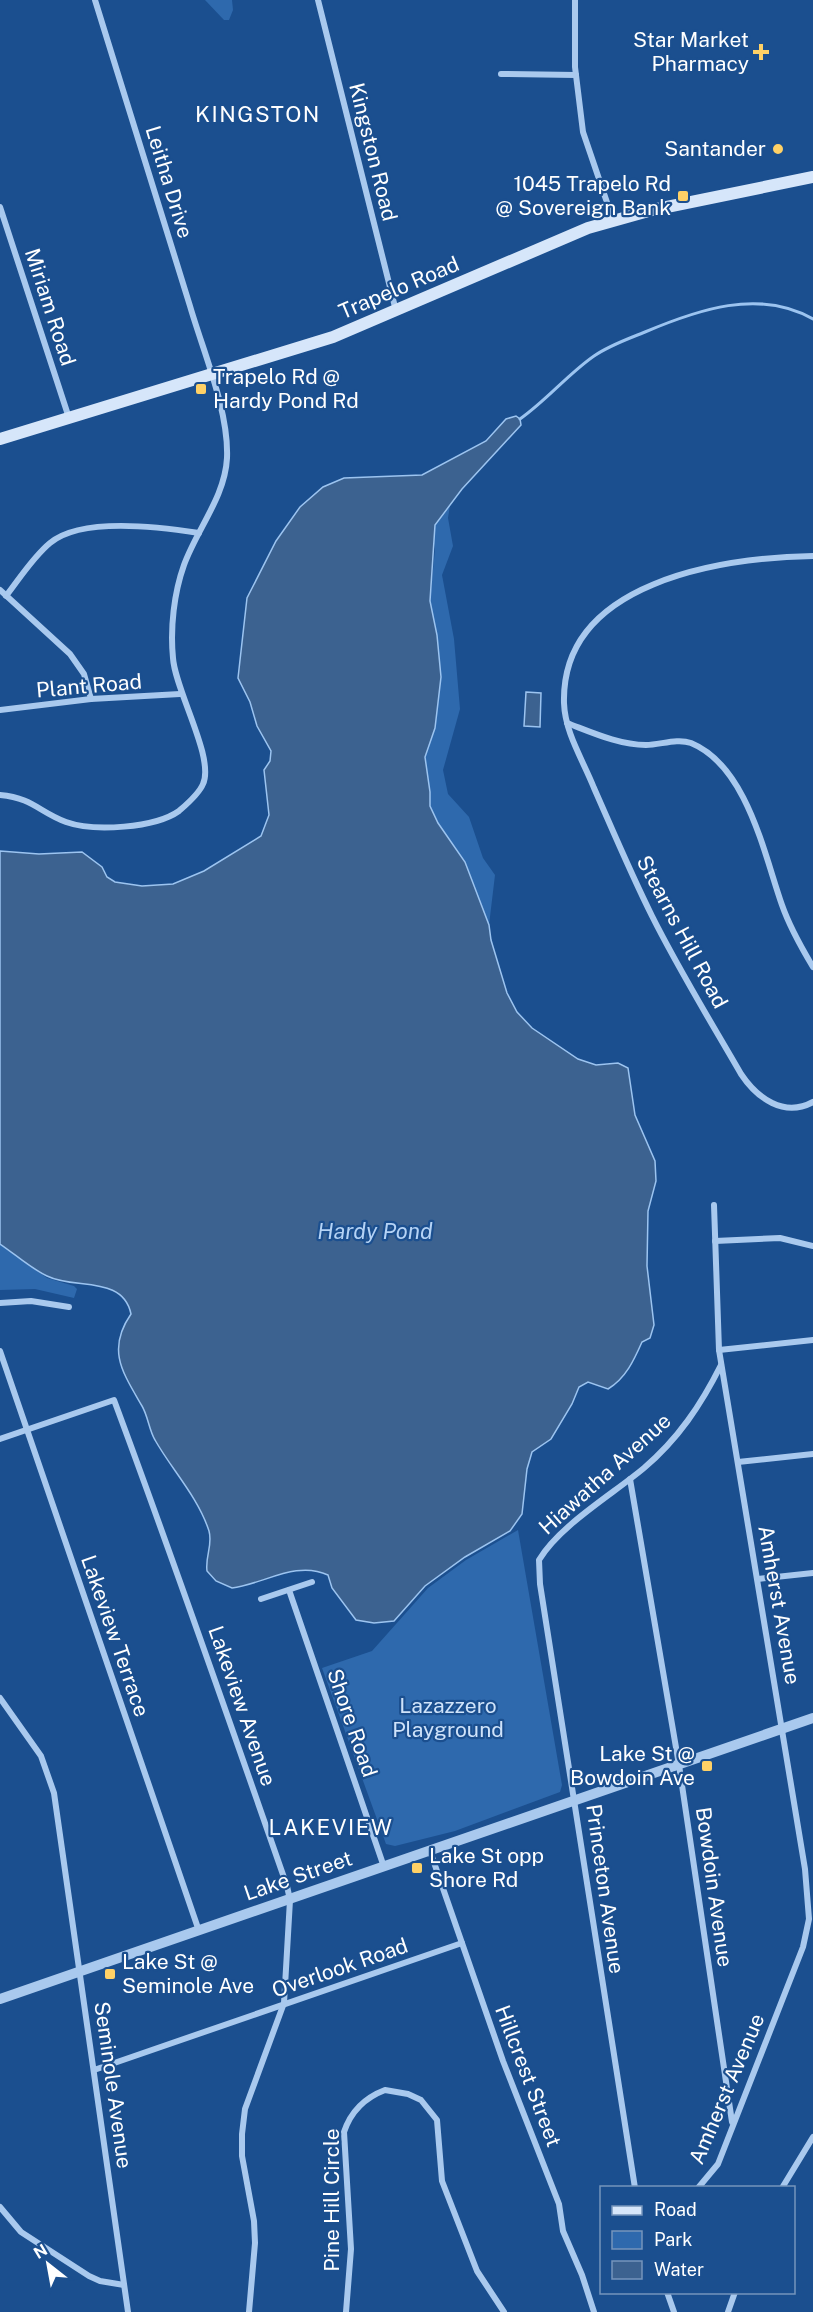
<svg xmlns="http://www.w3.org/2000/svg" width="813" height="2312" font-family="'Public Sans',sans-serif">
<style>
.green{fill:#2e69ad}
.water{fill:#3c6290;stroke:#9cc4f0;stroke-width:1.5}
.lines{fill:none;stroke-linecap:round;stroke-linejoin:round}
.stream{stroke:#9cc4f0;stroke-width:3}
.minor{stroke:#a9c9ee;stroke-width:6}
.tertiary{stroke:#a9c9ee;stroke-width:10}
.secondary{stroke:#d6e6fa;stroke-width:12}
.poi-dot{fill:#ffd166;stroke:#1b4f8f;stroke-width:2}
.labels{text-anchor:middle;stroke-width:4.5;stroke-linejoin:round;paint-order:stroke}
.poi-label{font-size:21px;fill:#fff;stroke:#1b4f8f;text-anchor:end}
.street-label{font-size:21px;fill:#fff;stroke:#1b4f8f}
.park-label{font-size:21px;fill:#cfe3fa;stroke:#1b4f8f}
.neighbourhood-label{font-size:22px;letter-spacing:1.5px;fill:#fff;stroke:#1b4f8f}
.water-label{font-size:22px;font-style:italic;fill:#b5d3f5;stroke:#1b4f8f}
</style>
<rect width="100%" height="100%" fill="#1b4f8f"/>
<g class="green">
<polygon points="205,0 232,0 233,10 229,20 224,20"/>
<polygon points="450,505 448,518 453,546 442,575 454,639 460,709 443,770 448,794 469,817 483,858 495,875 489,925 465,862 438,823 430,806 430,792 426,775 425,757 435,728 437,635 430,601 435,549 433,535 435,525"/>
<polygon points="0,1244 47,1278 74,1286 77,1289 74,1298 35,1289 0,1290"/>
<polygon points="518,1530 562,1785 560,1792 455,1831 395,1846 386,1844 322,1668 372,1651 428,1588 466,1560"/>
</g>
<g class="water">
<path d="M516 416 520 419 521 425 462 489 435 525 430 601 437 635 441 677 435 728 425 757 430 792V806L438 823 465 862 489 925 491 940 507 993 517 1012 532 1028 578 1059 596 1065 618 1063 628 1068 635 1115 655 1161 656 1181 648 1211 647 1266 654 1325 650 1338 642 1342C634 1360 626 1378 608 1389L588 1382 579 1387 572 1404 551 1439 532 1452 527 1469 522 1514 510 1531 465 1557 425 1586 394 1621 374 1623 356 1620 332 1588 328 1575C296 1560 264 1584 232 1588L216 1581 207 1571C205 1556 213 1545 209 1531 198 1497 172 1470 155 1440 149 1430 148 1416 142 1406 123 1373 106 1350 131 1314 123 1275 75 1290 47 1276 30 1268 15 1254 0 1244V851L39 854 82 852 102 867 107 877 115 882 142 886 173 884 204 871 261 836 269 815 264 770 270 761 271 751 257 726 250 702 238 678 247 598 276 541 300 507 323 487 344 478 422 475 486 441 506 419Z"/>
<polygon points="526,692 541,693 540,727 524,726"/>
</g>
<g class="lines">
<path class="stream" d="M520 419C547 400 568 374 594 356 610 345 628 339 645 332 697 310 759 288 813 319"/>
<g class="minor">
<polyline points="318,0 396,311"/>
<polyline points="575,0 575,67 583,132 613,220"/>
<polyline points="501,74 576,75"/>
<polyline points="0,207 69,418"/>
<path d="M813 556C722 558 561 581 564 703 565 733 583 760 594 788 613 831 631 874 652 916 679 970 711 1022 741 1074 757 1098 784 1118 813 1102"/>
<polyline points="0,590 70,654 84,674 91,699"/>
<path d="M6 596C20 578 33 557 50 543 81 517 161 527 199 533"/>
<polyline points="0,710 91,699 180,694"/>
<path d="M567 723C591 732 619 745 646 745 660 745 677 738 691 743 747 766 764 854 782 905 790 928 801 947 813 967"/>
<path d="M0 795C33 798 39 812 66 822 94 832 155 828 179 811 187 804 199 794 203 784 215 758 175 690 173 658 170 628 174 593 184 565 197 529 225 497 227 458 229 411 203 351 190 306 159 204 127 102 95 0"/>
<polyline points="715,1241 780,1238 813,1246"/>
<polyline points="0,1303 31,1301 69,1307"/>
<polyline points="719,1350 813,1340"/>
<polyline points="0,1351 199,1931"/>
<path d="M0 1439 114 1400C174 1561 230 1723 287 1886L290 1900 284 2003 245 2109 242 2134V2156L254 2221 255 2243 249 2312"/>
<polyline points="738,1462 813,1454"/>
<polyline points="630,1479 679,1765 732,2122"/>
<polyline points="758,1579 813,1573"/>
<polyline points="289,1590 384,1867"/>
<polyline points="261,1599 312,1582"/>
<polyline points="0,1698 41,1756 54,1793 128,2312"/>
<polyline points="430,1851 503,2061 559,2204 563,2231 582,2275 594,2312"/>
<polyline points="94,2070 462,1943"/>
<path d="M635 2188 540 1584 539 1560C560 1525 613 1494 644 1468 678 1439 701 1405 721 1365"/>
<polyline points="698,2188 718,2164 803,1947 809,1919 805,1869 719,1350 714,1205"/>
<polyline points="782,2188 813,2137"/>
<polyline points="0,2207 21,2232 89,2276 100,2281 124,2285"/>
<polyline points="667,2292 674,2312"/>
<path d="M346 2312 351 2249 344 2132C351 2111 364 2098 385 2090L408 2094 421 2100 437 2120 442 2181 477 2271 504 2312"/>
<polyline points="728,2312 735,2292"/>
</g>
<polyline class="tertiary" points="0,1999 813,1718"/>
<polyline class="secondary" points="0,439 333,337 588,228 652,210 813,177"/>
</g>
<g class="poi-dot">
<path d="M758 43h6v6h6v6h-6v6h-6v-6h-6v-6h6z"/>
<circle cx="778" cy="149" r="6"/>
<rect x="677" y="190" width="12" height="12" rx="3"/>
<rect x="195" y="383" width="12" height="12" rx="3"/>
<rect x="701" y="1760" width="12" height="12" rx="3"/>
<rect x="411" y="1862" width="12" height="12" rx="3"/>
<rect x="104" y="1968" width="12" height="12" rx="3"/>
</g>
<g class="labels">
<g class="poi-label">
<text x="749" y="47">Star Market<tspan x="749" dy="24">Pharmacy</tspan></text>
<text x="766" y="156">Santander</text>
<text x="671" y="191">1045 Trapelo Rd<tspan x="671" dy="24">@ Sovereign Bank</tspan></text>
<text x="213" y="384" text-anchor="start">Trapelo Rd @<tspan x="213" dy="24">Hardy Pond Rd</tspan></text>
<text x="695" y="1761">Lake St @<tspan x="695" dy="24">Bowdoin Ave</tspan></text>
<text x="429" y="1863" text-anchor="start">Lake St opp<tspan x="429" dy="24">Shore Rd</tspan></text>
<text x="122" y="1969" text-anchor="start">Lake St @<tspan x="122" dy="24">Seminole Ave</tspan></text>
</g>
<g class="street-label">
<text transform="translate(373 152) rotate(76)" y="7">Kingston Road</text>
<text transform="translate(169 182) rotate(73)" y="7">Leitha Drive</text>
<text transform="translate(399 288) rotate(-23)" y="7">Trapelo Road</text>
<text transform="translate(50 307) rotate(72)" y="7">Miriam Road</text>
<text transform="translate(89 686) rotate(-5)" y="7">Plant Road</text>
<text transform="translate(682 932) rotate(62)" y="7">Stearns Hill Road</text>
<text transform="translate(605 1474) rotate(-42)" y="7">Hiawatha Avenue</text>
<text transform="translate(779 1605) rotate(80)" y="7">Amherst Avenue</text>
<text transform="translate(115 1636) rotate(71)" y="7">Lakeview Terrace</text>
<text transform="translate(242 1706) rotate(71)" y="7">Lakeview Avenue</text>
<text transform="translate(352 1723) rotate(71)" y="7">Shore Road</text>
<text transform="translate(298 1876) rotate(-19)" y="7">Lake Street</text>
<text transform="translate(714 1887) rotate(82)" y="7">Bowdoin Avenue</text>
<text transform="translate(605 1889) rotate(82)" y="7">Princeton Avenue</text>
<text transform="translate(340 1968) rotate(-19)" y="7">Overlook Road</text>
<text transform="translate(528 2076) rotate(69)" y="7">Hillcrest Street</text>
<text transform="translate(113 2085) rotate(82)" y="7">Seminole Avenue</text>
<text transform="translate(727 2089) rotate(-67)" y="7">Amherst Avenue</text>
<text transform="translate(332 2200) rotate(-90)" y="7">Pine Hill Circle</text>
</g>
<g class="park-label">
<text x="448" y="1713">Lazazzero<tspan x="448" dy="24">Playground</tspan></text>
</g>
<g class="neighbourhood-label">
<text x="258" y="122">KINGSTON</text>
<text x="331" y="1835">LAKEVIEW</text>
</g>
<g class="water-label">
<text x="375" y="1239">Hardy Pond</text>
</g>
</g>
<rect x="600" y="2186" width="195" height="108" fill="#1b4f8f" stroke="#7695bc" stroke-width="1.5"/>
<rect x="612" y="2206" width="30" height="9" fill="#d6e6fa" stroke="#7695bc" stroke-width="1.5"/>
<text x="654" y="2216" font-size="18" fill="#ffffff">Road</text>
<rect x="612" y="2231" width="30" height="18" fill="#2e69ad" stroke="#7695bc" stroke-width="1.5"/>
<text x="654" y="2246" font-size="18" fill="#ffffff">Park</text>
<rect x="612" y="2261" width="30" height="18" fill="#3c6290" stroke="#7695bc" stroke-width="1.5"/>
<text x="654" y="2276" font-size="18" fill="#ffffff">Water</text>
<g transform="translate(48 2264) rotate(329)" stroke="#1b4f8f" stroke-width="4.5" paint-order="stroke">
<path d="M0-4.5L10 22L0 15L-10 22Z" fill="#ffffff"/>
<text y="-9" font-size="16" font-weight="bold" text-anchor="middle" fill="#ffffff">N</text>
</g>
</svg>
